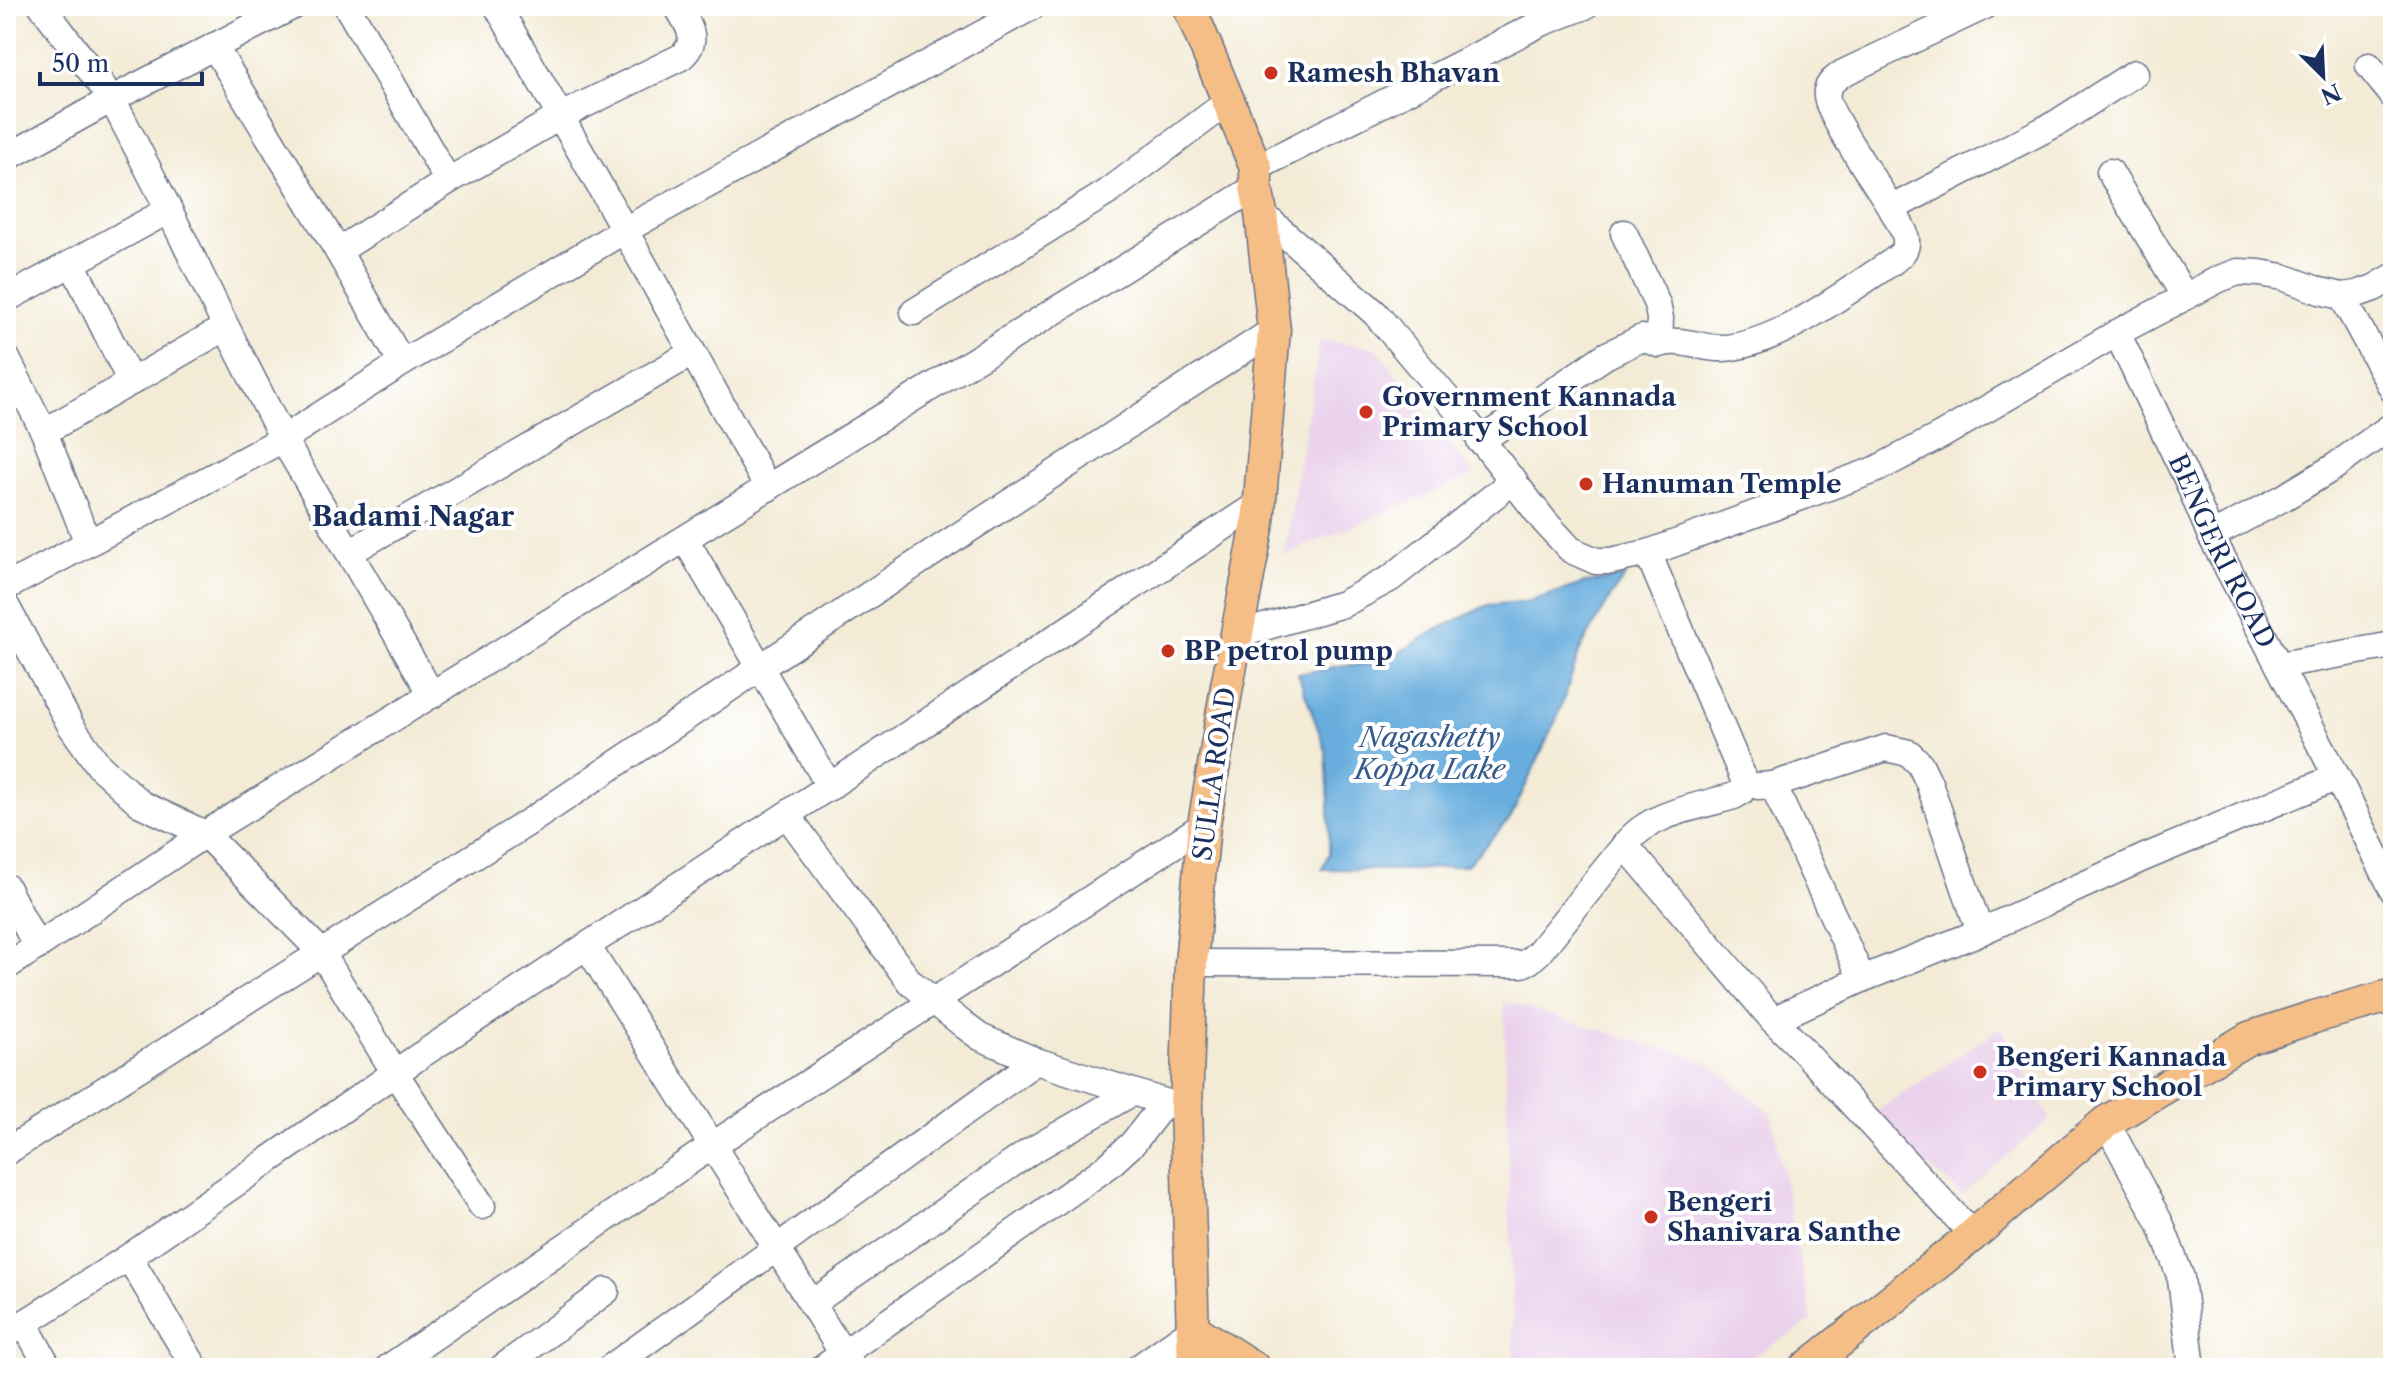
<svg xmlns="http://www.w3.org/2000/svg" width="2399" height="1374" font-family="'Libre Caslon Text',serif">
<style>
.built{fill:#ead1ec}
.water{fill:#67addd;stroke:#416e9e;stroke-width:2}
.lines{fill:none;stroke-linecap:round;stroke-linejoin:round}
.minor-casing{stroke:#677188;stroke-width:29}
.major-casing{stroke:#677188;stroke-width:35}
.minor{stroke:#fff;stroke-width:26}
.major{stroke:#f6be87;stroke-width:32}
.poi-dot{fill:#c8321e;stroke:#fff;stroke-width:3}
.labels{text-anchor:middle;stroke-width:8;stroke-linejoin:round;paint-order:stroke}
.poi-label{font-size:26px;font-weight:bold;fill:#1b2f5e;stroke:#fff;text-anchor:start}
.street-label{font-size:26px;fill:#1b2f5e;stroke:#fff}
.neighbourhood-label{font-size:28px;font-weight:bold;fill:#1b2f5e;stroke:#fff}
.water-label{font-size:28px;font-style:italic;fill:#365b8a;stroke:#fff}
</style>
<rect width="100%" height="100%" fill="#fff"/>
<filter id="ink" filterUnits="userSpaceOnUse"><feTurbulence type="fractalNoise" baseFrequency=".0125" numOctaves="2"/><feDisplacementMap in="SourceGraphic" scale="16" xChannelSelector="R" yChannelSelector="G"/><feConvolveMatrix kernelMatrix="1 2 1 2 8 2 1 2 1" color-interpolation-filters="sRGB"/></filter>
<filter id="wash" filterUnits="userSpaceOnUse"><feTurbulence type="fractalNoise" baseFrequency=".006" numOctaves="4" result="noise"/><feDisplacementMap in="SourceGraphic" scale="32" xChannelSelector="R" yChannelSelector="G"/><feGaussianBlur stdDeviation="1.8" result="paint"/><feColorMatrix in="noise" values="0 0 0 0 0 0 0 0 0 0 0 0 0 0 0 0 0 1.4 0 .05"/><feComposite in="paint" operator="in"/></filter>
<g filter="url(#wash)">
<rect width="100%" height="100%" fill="#f3ebd6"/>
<g class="built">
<polygon points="1320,340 1376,348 1474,475 1284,555"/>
<polygon points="1504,1001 1707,1062 1771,1113 1812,1321 1733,1368 1514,1368"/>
<polygon points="2001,1027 2050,1119 1962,1195 1870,1116"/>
</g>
<polygon class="water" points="1625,577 1611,596 1580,650 1558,716 1511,817 1467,865 1416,870 1322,869 1329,853 1329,804 1326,751 1298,674 1345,665 1380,664 1433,632 1488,605 1531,601 1585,583"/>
</g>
<g filter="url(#ink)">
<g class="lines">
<defs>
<g id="minor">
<polyline points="347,6 448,181"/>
<path d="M497 6C590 165 678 327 768 488"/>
<polyline points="214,46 338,251 402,363"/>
<polyline points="2369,66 2393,96"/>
<polyline points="6,158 112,99 293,6"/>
<polyline points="1256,168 1541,23 1585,6"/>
<polyline points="2110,172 2185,297"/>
<polyline points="1892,208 2057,123 2135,73"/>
<polyline points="1261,213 1375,313 1467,422 1545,522 1571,550 1596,561 1611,561 1648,553 1875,470 1942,435 2117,333 2219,279 2238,272 2260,273 2283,277 2320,291 2342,296 2357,294 2374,288 2393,277"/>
<path d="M338 251 448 181 561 116 681 57C701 40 688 25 677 6"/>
<polyline points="72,263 131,382"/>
<polyline points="2342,296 2393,390"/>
<polyline points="6,299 169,210 112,99 42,6"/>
<polyline points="914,312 1108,192 1229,101"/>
<polyline points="226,327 283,439 432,695"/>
<path id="s1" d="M2117 333 2187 479 2211 536 2337 777 2393 890"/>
<path d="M1659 344C1664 343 1671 341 1677 342 1697 343 1711 351 1733 347 1789 337 1845 292 1892 262 1898 257 1906 252 1906 243 1907 235 1901 226 1898 220 1886 195 1822 111 1827 91 1829 82 1836 78 1843 73L1985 6"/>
<polyline points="6,357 44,432 226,327 169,210"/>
<polyline points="44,432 88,543"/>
<polyline points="1480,441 1605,356 1642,338 1659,344 1660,318 1657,304 1624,233"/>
<polyline points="2211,536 2283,498 2334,467 2393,425"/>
<polyline points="685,539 830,787"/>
<polyline points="350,552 692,353"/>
<path d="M1648 553 1745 782 1741 792 1734 796C1698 807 1648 813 1625 845L1773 1020 1799 1046 1973 1235"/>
<polyline points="6,587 283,439 402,363 623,231 1033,6"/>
<polyline points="6,606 71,726 100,767 141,804 205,834 321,952 395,1073 482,1206"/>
<polyline points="1237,635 1343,604 1391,578 1514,480"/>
<polyline points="2279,665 2393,645"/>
<polyline points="1773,785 1886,748 1909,753 1920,764 1929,783 1980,932"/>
<polyline points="1758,786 1773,785 1862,979"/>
<polyline points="787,815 910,982 965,1026 980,1037 1036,1061 1186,1109"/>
<polyline points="6,887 37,947"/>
<polyline points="587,946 852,1368"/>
<polyline points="1191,963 1522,964 1529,961 1539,952 1625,845"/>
<polyline points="6,967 205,834 1256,187"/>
<polyline points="1773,1020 1862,979 1980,932 2143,858 2337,777"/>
<polyline points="2106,1122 2160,1223 2181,1278 2192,1368"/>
<polyline points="6,1152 532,820 905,571 1274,330"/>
<polyline points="129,1257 195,1368"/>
<polyline points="811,1304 1029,1152 1133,1092"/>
<polyline points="24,1323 49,1368"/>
<polyline points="6,1335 129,1257 421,1055 1260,503"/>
<polyline points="388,1368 713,1145 1204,825"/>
<polyline points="502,1368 606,1291"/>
<polyline points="610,1368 1036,1061"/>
<polyline points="823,1368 1108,1166 1133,1143 1165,1102"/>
<polyline points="1138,1368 1193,1329"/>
</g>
<g id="major">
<polyline points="1189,6 1256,168 1256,187 1261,213 1274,330 1258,523 1227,686 1204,825 1191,963 1186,1109 1194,1368"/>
<polyline points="1193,1329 1254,1368"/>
<polyline points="1806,1368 1973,1235 2106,1122 2249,1038 2314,1017 2393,995"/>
</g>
</defs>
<use href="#minor" class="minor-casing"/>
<use href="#major" class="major-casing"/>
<use href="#minor" class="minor"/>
<use href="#major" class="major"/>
</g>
</g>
<g class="poi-dot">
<circle cx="1271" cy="73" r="8"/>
<circle cx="1366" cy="412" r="8"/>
<circle cx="1586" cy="484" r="8"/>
<circle cx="1168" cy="651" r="8"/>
<circle cx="1980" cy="1072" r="8"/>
<circle cx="1651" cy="1217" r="8"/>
</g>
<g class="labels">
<g class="poi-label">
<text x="1287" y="82">Ramesh Bhavan</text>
<text x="1382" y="406">Government Kannada<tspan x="1382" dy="30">Primary School</tspan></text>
<text x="1602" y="493">Hanuman Temple</text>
<text x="1184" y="660">BP petrol pump</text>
<text x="1996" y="1066">Bengeri Kannada<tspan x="1996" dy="30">Primary School</tspan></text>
<text x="1667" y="1211">Bengeri<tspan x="1667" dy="30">Shanivara Santhe</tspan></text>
</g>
<g class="street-label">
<text dy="9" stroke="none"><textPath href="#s1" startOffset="242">BENGERI ROAD</textPath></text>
<text transform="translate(1214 774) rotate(-82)" y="9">SULLA ROAD</text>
</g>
<g class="neighbourhood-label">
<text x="413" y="526">Badami Nagar</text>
</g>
<g class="water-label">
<text x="1430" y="747">Nagashetty<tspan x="1430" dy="32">Koppa Lake</tspan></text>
</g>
</g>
<rect width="2399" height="1374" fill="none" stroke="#fff" stroke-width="32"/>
<g transform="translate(2323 76) rotate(156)" stroke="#ffffff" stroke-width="6" paint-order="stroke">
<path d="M0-6L14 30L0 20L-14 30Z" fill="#1b2f5e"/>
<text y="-12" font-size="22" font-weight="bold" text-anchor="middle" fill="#1b2f5e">N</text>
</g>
<path d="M40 72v12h162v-12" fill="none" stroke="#1b2f5e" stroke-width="4"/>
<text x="52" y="72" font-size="24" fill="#1b2f5e" stroke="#ffffff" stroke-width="6" paint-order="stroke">50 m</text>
</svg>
